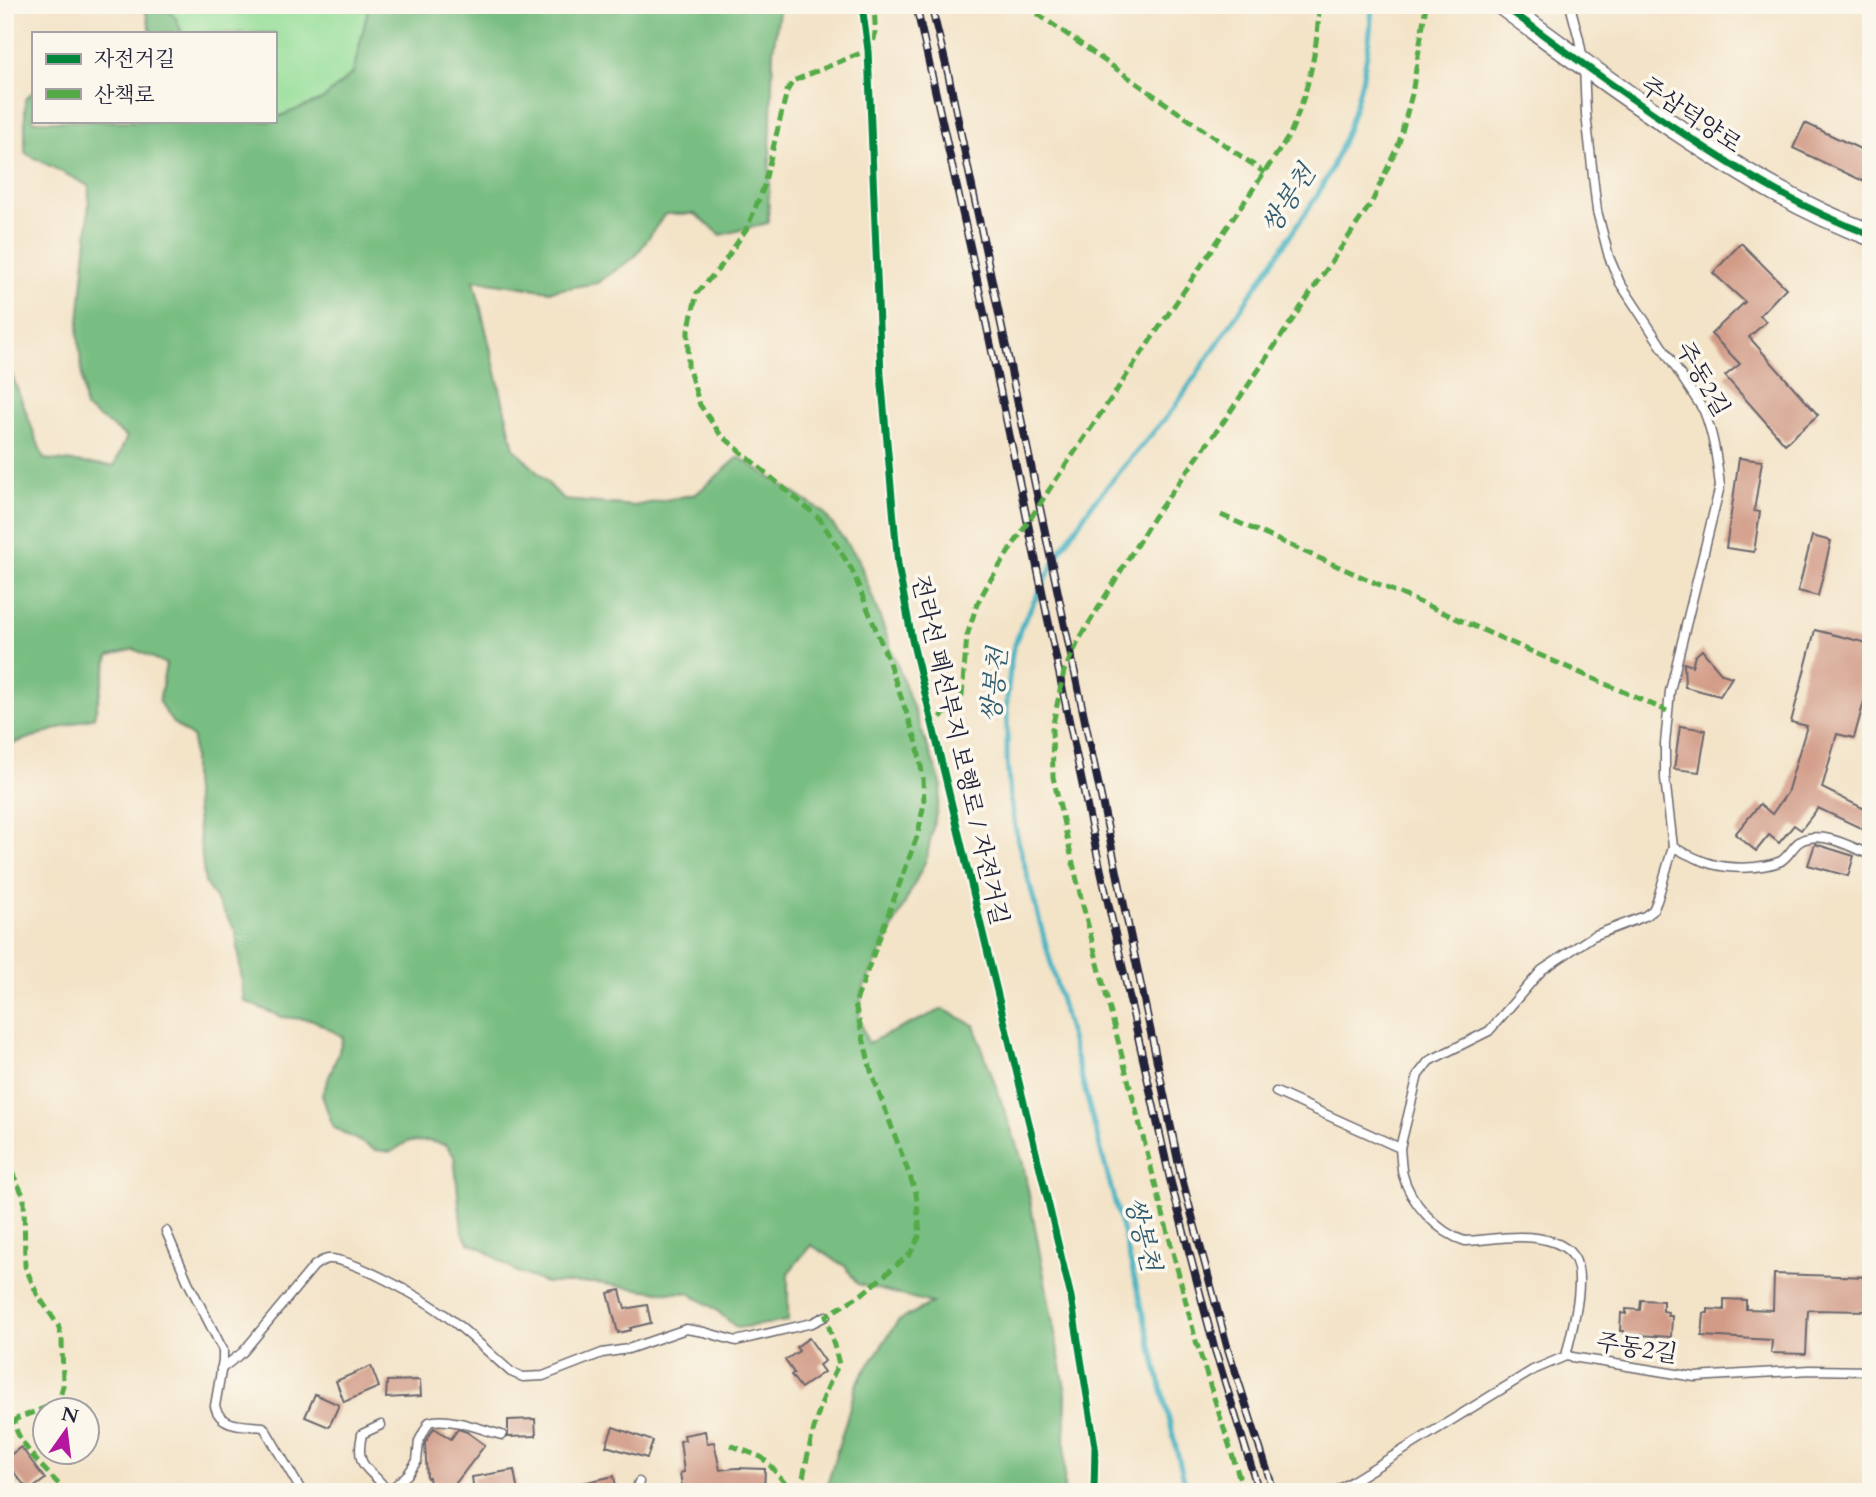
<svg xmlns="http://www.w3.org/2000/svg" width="1876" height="1497" font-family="Cardo,'Noto Serif KR',serif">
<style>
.green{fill:#95de99;stroke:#5c806a;stroke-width:2}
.forest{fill:#78bd81;stroke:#4d705e;stroke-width:2}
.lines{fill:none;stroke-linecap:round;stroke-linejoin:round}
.stream{stroke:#47b4c3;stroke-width:5}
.building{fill:#d29b87}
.lane-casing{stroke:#6b666c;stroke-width:11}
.secondary-casing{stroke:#6b666c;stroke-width:24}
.lane{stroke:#fff;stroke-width:8}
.secondary{stroke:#fff;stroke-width:21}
.rail-casing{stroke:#22223b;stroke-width:8}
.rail{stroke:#fbf7ec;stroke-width:5;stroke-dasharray:16;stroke-linecap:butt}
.quiet{stroke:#53aa46;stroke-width:5;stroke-dasharray:10 5;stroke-linecap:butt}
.cycleway-casing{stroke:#fbf7ec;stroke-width:11}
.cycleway{stroke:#00873e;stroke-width:7}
.labels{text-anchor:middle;stroke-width:7;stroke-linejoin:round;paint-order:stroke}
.street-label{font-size:24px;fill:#22223b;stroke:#fbf7ec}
.water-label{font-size:26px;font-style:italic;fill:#315c71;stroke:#fbf7ec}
</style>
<rect width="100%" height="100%" fill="#fbf7ec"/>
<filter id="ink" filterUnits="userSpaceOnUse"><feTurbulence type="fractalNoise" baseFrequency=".0143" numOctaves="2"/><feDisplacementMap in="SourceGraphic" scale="14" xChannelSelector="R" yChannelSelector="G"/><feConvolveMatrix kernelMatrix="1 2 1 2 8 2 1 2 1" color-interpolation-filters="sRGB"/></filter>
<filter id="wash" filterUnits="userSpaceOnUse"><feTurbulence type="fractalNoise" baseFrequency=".00686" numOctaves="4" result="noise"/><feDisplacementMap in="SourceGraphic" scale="28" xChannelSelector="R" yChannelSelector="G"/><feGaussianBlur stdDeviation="1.57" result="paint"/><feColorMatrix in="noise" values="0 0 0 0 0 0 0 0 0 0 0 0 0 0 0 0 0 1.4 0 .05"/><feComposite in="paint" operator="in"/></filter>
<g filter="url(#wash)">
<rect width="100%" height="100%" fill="#f3e3c7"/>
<polygon class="green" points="166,5 369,5 369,8 353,73 322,100 275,118 275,33 182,33 176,19"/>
<g class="forest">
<polygon points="137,5 166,5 176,19 182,33 151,33 146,12"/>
<polygon points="369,5 780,5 773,51 768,223 721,235 695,214 665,214 635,257 597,283 550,291 474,280 514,448 564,500 634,506 696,494 739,457 823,512 858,558 942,786 926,860 862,991 859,1018 868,1043 943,1009 974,1025 1023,1163 1066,1393 1064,1492 825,1492 857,1383 898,1321 932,1303 857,1284 846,1267 811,1245 788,1273 788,1321 737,1328 715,1309 689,1293 660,1292 597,1283 546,1283 515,1271 481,1248 469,1243 462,1232 454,1156 446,1145 429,1141 407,1142 391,1152 375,1150 333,1127 322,1095 338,1054 343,1037 313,1020 282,1017 244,1001 236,931 205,883 193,782 193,738 172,722 159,702 166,664 134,649 109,656 94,717 5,746 5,357 44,459 114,466 127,437 85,408 78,332 88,227 89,186 25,153 25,99 33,92 33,121 275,121 275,118 322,100 353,73"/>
</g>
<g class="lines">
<path class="stream" d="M1187 1492 1125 1240 1017 837 1010 798 1007 759V697L1012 653 1021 627 1060 551 1092 504 1174 408 1317 196C1350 137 1369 73 1372 5"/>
</g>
<g id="blocks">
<g class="building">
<polygon points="1805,123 1871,154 1871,174 1867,183 1793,148"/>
<polygon points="1741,243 1786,288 1760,315 1766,322 1749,337 1818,415 1785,444 1725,376 1740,364 1711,334 1745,302 1713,273"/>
<polygon points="1739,458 1762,461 1754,511 1760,512 1754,552 1726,548"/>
<polygon points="1812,536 1831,541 1818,596 1798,591"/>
<polygon points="1815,630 1871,644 1871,676 1854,738 1837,734 1822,788 1871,812 1871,833 1818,808 1801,830 1794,825 1779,843 1769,835 1756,851 1735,834 1760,804 1772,814 1787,793 1807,726 1791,722"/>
<polygon points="1702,650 1722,674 1732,677 1720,696 1685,687 1684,663 1692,666 1695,656"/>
<polygon points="1680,726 1706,730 1699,772 1674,769"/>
<polygon points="1815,844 1854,856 1848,876 1808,865"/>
<polygon points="1774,1274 1871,1277 1871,1311 1808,1310 1806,1354 1771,1353 1772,1340 1702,1336 1704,1313 1708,1313 1708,1309 1724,1310 1724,1299 1746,1300 1746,1309 1773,1310"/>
<polygon points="620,1290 625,1309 647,1305 651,1323 630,1328 631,1330 618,1333 608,1293"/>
<polygon points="1641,1300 1663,1301 1663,1311 1668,1312 1667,1316 1672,1316 1671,1337 1624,1334 1624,1331 1620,1331 1621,1313 1626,1314 1626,1309 1640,1310"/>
<polygon points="809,1338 825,1361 819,1365 824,1372 801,1388 791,1375 794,1373 785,1360 799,1351 796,1347"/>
<polygon points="371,1366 379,1387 344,1402 336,1381"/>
<polygon points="420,1380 421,1396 386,1398 387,1381"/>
<polygon points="315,1394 339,1405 329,1427 305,1417"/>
<polygon points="535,1419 536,1436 508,1437 508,1420"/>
<polygon points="613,1427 653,1441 647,1458 606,1446"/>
<polygon points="434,1428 451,1439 458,1429 467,1432 485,1445 449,1492 443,1492 444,1483 430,1483 429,1478 427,1478 425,1443"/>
<polygon points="705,1431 707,1443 714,1442 720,1470 736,1468 765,1469 764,1492 683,1492 680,1473 684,1472 680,1441 685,1440 684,1435"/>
<polygon points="21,1447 45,1479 29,1491 5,1461 5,1459"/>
<polygon points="514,1470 518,1492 474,1492 472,1477"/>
<polygon points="614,1476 617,1492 570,1492 569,1486"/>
</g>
</g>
</g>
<g filter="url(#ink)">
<use href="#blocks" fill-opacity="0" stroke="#6b666c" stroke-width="2"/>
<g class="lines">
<defs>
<g id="lane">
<path d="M1673 847C1703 863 1720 870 1755 867 1763 866 1773 865 1781 861 1792 854 1794 840 1809 838 1829 834 1853 848 1871 855"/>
<path d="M1276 1092 1400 1148C1401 1157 1401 1167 1403 1175 1410 1202 1438 1233 1465 1241 1483 1240 1501 1237 1519 1237 1536 1237 1562 1240 1573 1256 1588 1276 1571 1333 1566 1356L1695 1377 1810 1370 1871 1371"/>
<path d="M1400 1148 1418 1075 1429 1061 1489 1031 1534 979 1542 970 1593 936 1645 916 1653 910 1657 901 1673 847 1665 778V744L1670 691 1720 486C1717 460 1714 436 1704 411L1620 283 1609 257 1597 211 1586 114 1584 65 1579 39 1570 5"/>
<path d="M166 1231 188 1282 223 1350V1360L215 1406C220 1428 245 1425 263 1427L265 1429 302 1492"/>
<path d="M221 1369 243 1352 314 1266C318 1263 322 1260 328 1259 351 1257 425 1300 445 1315 468 1332 489 1353 511 1372L523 1377 543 1376 602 1353 628 1349 686 1329 704 1332 736 1341 812 1323 826 1316"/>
<path d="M381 1425 362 1434C354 1471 371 1466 388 1492L408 1474 417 1461 419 1441 429 1422C448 1416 483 1430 502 1435"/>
<polyline points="635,1492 639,1482"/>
<polyline points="1335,1492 1533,1370 1566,1356"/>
</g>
<path id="secondary" d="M1503 5C1563 50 1624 95 1687 136 1746 175 1804 210 1871 235"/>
</defs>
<use href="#lane" class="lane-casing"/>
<use href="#secondary" class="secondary-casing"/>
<use href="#lane" class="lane"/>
<use href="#secondary" class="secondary"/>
<defs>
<g id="rail">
<polyline points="916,5 970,246 1094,840 1170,1179 1215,1350 1259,1492"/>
<polyline points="931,5 948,73 1181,1175 1227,1346 1274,1492"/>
</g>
</defs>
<use href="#rail" class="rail-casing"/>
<use href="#rail" class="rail"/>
<g class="quiet">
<polyline points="1025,5 1265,173"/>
<polyline points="1221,515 1667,711"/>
<path d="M929 727 959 701 962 695 967 636 977 604 989 582 1051 487 1289 136C1307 96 1318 50 1319 5"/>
<path d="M5 1158 24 1197 25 1266 37 1294 58 1325 62 1339 63 1386 60 1397 57 1403 16 1419 14 1422C19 1447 49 1473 66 1492"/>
<polyline points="730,1445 761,1457 768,1463 792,1492"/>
<path d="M800 1492C810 1445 816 1406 839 1364L826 1316 862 1294 910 1254 920 1235 916 1193 871 1071 855 1004 918 834 924 803 923 778 917 743 887 657 852 570 820 519 720 434 700 405 688 367V331L697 293 722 265 747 228 763 189 787 91 793 81 868 50C879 39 874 20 874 5"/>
<polyline points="1244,1492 1196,1341 1082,902 1053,777 1052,729 1064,671 1080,638 1153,518 1224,421 1372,202 1399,143 1412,94 1426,5"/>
</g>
<defs>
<g id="cycleway">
<polyline points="862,5 868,50 881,375 898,565 912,640 1071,1297 1095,1446 1094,1492"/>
<path d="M1503 5C1563 50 1624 95 1687 136 1746 175 1804 210 1871 235"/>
</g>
</defs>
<use href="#cycleway" class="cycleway-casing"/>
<use href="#cycleway" class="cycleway"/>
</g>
</g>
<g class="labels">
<g class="street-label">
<text transform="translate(1691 115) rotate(34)" y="8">주삼덕양로</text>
<text transform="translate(1703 379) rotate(60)" y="8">주동2길</text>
<text transform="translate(960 750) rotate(77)" y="8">전라선 폐선부지 보행로 / 자전거길</text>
<text transform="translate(1637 1348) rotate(9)" y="8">주동2길</text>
</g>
<g class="water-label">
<text transform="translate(1288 199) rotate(-57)" y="9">쌍봉천</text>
<text transform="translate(994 685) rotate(-84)" y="9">쌍봉천</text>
<text transform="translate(1143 1234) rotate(76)" y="9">쌍봉천</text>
</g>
</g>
<rect width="1876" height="1497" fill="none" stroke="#fbf7ec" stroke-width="28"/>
<rect x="32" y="32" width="245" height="91" fill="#fbf7ec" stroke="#a4a2a5" stroke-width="2"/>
<rect x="46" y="54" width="35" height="10" fill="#00873e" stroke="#a4a2a5" stroke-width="2"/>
<text x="94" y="66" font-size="21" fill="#22223b">자전거길</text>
<rect x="46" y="89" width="35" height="10" fill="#53aa46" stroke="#a4a2a5" stroke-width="2"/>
<text x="94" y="102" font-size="21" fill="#22223b">산책로</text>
<g transform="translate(66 1431) rotate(14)"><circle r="33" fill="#fbf7ec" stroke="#a4a2a5" stroke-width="2"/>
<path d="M0-5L12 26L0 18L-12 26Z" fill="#b5179e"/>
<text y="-10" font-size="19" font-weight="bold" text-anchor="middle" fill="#22223b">N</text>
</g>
</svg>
